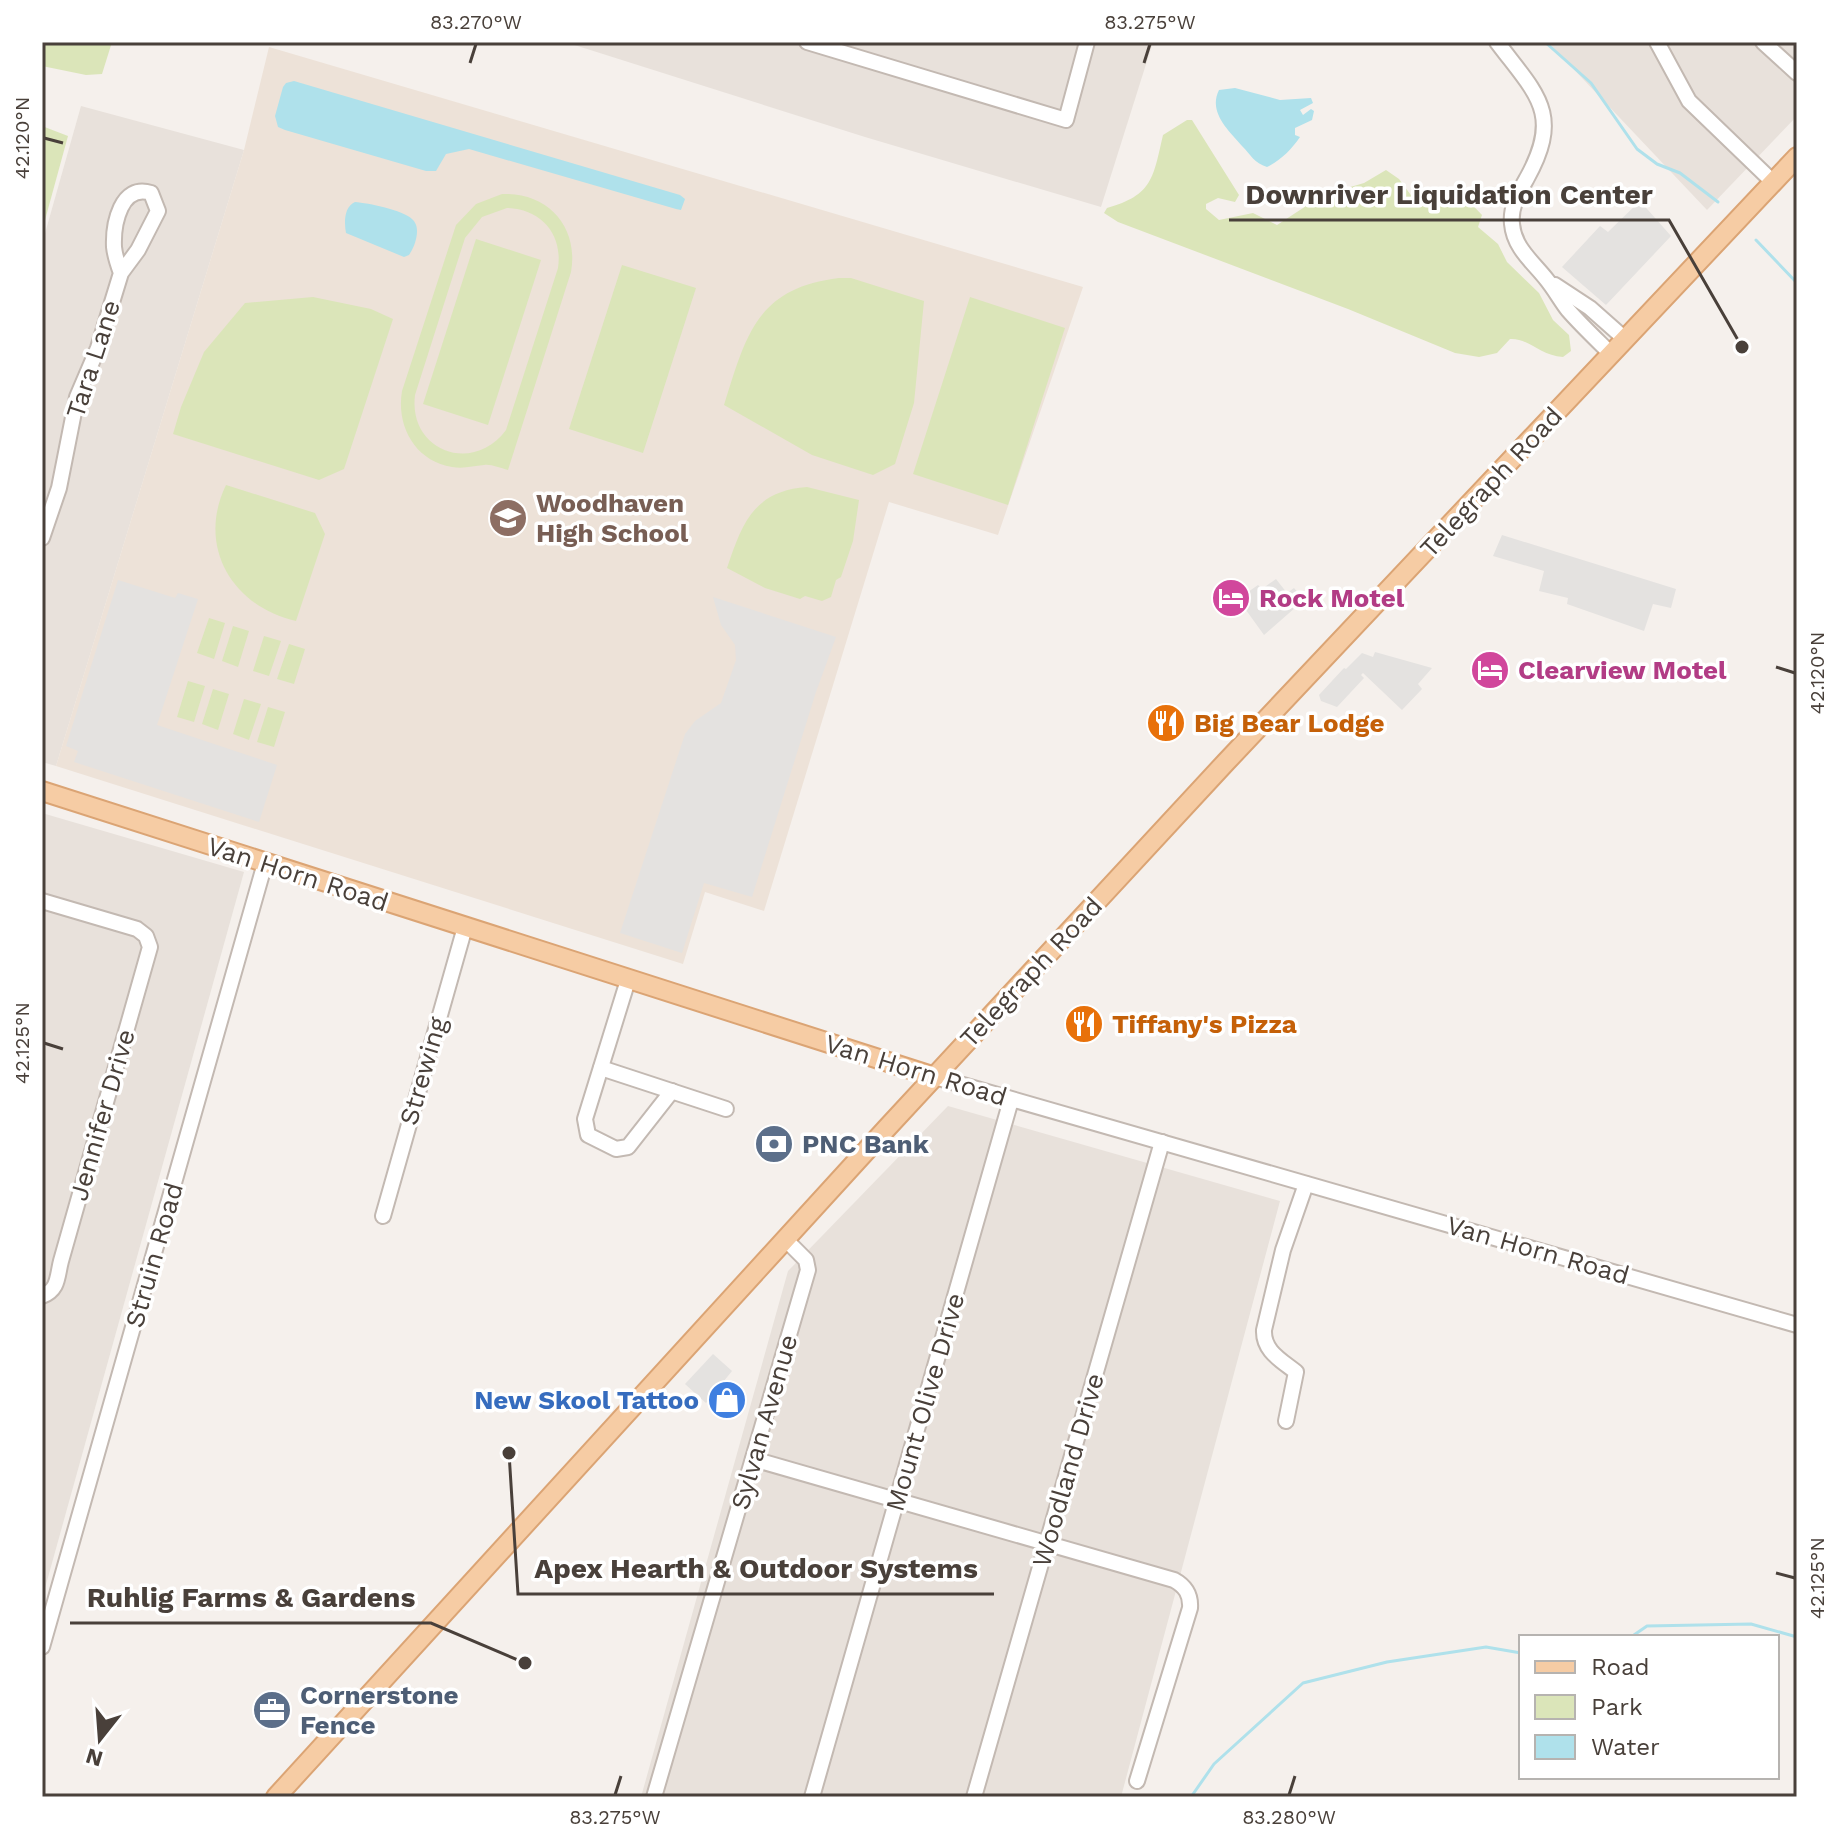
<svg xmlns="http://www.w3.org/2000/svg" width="1839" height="1839" font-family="'Work Sans',sans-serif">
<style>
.residential{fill:#e8e1db}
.education{fill:#ede2d8}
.green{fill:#dbe5b9;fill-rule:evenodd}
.parking{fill:#e4e2e0}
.water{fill:#afe1eb}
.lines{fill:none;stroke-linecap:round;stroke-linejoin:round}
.stream{stroke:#afe1eb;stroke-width:3}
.minor-casing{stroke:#c3b9b2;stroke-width:18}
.major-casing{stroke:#dba474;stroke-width:22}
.minor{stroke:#fff;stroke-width:14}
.major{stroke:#f6cca4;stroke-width:18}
.ticks{fill:none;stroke:#49403a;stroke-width:3}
.labels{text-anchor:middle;stroke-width:7;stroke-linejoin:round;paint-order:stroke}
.street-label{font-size:26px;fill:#49403a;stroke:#fff}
.education-label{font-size:26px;font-weight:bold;fill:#785e54;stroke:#fff;text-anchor:start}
.hotel-label{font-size:26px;font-weight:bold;fill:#b23c85;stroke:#fff;text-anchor:start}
.food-label{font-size:26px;font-weight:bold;fill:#c56008;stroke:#fff;text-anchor:start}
.service-label{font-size:26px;font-weight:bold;fill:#4e5e75;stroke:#fff;text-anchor:start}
.shop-label{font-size:26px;font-weight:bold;fill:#366cbe;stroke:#fff;text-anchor:end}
.leader{fill:none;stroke:#49403a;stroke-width:3}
.callout-dot{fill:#49403a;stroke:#fff;stroke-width:3}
.callout-label{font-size:28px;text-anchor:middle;font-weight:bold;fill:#49403a;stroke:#fff;stroke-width:7;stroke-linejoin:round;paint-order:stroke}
.neatline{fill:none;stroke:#49403a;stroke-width:3}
.ticks-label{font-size:20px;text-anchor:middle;fill:#49403a}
</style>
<rect width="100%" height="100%" fill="#f5f0ec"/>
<g class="residential">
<polygon points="565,42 1153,42 1101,207 865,137"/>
<polygon points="1548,42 1797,42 1797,116 1707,210"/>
<polygon points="81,106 244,150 56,766 42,762 42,244"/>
<polygon points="42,813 244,872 42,1599"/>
<polygon points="948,1106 1280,1201 1121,1797 641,1797 788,1271"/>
</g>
<polygon class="education" points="269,47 1083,287 998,535 889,502 764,911 705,892 683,964 56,766 244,150"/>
<g class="green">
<polygon points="42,42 112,42 102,74 86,75 42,66"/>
<path d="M1187 120H1192L1239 195 1235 202 1218 198 1206 204V209L1219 220 1253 213 1277 225 1323 195 1364 183 1386 170 1399 179 1416 202 1435 207 1460 192 1482 215 1478 227 1498 244 1507 262 1539 293 1553 320 1569 335 1571 351 1563 357C1540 356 1529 338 1510 339L1497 353 1479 357 1455 353 1348 309 1118 222 1104 213 1107 208C1153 195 1153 178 1163 135Z"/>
<polygon points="42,126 68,136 42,231"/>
<path d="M502 194C548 192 579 227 571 272L508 470C500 468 491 464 484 465 473 466 464 469 452 467 415 461 396 426 402 391L456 225 476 204ZM507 208C541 209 563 234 558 268L506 430C473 475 408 451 415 395L465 238 482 217Z"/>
<polygon points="476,239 541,260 488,425 423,404"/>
<polygon points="622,265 696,288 643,453 569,429"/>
<path d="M839 278H851L924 301 914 403 895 464 873 475 812 455 724 405C746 336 756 288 839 278Z"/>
<polygon points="313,297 371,309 393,319 344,469 319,480 173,434 181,407 204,352 245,303"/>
<polygon points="970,297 1065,328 1008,505 913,474"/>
<path d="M226 485 315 513 325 534 296 621C233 607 196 547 226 485Z"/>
<path d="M807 487 859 500 853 541 841 577 836 580 831 597 822 601 805 596 800 599 765 588 727 568C742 524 753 491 807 487Z"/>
<polygon points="209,618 225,623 214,659 197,653"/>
<polygon points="233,626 249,631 238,667 222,661"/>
<polygon points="264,636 281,641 269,676 253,671"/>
<polygon points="289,644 305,649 294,684 277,679"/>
<polygon points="188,681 205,686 194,722 177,717"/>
<polygon points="213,689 229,694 218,730 202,724"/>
<polygon points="244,699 261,704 249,740 233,734"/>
<polygon points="268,707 285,712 274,747 257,742"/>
</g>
<g class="parking">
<polygon points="1640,201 1671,236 1606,305 1562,267 1600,226 1608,232"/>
<polygon points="1502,535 1676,589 1671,608 1653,604 1644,631 1567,604 1568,598 1539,591 1544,571 1493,556"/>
<polygon points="1276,579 1287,593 1294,588 1304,600 1264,635 1238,599 1258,585 1262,589"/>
<polygon points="118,580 175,598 178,593 198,599 157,725 277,765 259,822 74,762 78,751 66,746"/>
<polygon points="713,597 836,637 816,692 752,897 704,883 682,953 620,933 685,734 695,721 721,703 736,660 735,645 721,625"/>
<polygon points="1375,652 1432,668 1418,684 1422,689 1402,710 1363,673 1361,675 1364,678 1337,707 1321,701 1319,695 1344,668 1346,669 1362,653 1373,657"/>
<polygon points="713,1354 732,1371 706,1403 685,1384"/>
</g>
<g class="water">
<polygon points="294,81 680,195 685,199 681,210 676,209 469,149 446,154 436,171 426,171 285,130 278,127 275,116 283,87 286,83"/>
<path d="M1235 88 1280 100 1311 98 1313 103 1300 110 1303 115 1311 109 1314 111 1312 120 1295 128V135L1300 137C1291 150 1281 160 1267 167 1254 163 1251 155 1242 146 1228 130 1208 112 1219 90Z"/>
<path d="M355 202C368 203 403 210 412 219 422 227 415 247 409 255L404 257 346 233C344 222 344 207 355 202Z"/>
</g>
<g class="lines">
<g class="stream">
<polyline points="1545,42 1591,83 1637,149 1657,164 1680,173 1718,202"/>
<polyline points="1756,240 1797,283"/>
<polyline points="1631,1637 1647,1626 1751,1624 1797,1637"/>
<polyline points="1191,1797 1214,1764 1303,1683 1387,1662 1486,1647 1521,1653"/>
</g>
<defs>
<g id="minor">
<polyline points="807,42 1066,120 1087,42"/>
<path d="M1497 42C1536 94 1563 113 1527 178 1519 192 1510 207 1512 224 1514 248 1533 262 1547 280 1555 290 1561 301 1568 310 1582 326 1597 340 1611 354"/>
<polyline points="1657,42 1689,101 1773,182"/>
<polyline points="1763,42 1797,73"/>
<polyline points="1555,285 1590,308 1625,339"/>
<path d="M42 538 59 488 77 397 98 348 121 273 138 250 158 211 151 193C121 183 113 224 114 247 115 256 118 265 121 273"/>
<path d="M42 901 137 929 146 936 150 947 61 1261C57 1276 59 1290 42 1296"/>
<polyline points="628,980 585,1119 588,1135 616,1149 628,1147 672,1091"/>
<polyline points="601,1068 726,1109"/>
<polyline points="935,1077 1797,1325"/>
<polyline points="383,1216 465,927"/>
<path d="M1286 1421 1296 1372C1281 1360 1263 1351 1264 1330L1283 1250 1306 1184"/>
<path d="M753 1459 1174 1580C1185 1586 1191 1594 1190 1608L1137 1781"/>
<polyline points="42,1647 265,863"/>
<polyline points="654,1797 808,1270 806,1260 785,1239"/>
<polyline points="812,1797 1011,1100"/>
<polyline points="974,1797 1162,1142"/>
</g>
<g id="major">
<polyline points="42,791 935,1077"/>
<polyline points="276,1797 886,1129 1226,762 1797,157"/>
</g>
</defs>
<use href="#minor" class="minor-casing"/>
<use href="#major" class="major-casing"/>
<use href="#minor" class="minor"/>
<use href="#major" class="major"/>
</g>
<path class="ticks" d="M470 63 476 44M1144 63 1150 44M44 138 63 143M1776 667 1795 673M44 1043 63 1049M1776 1573 1795 1578M615 1795 621 1776M1289 1795 1295 1776"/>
<defs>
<symbol id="school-disc" viewBox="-11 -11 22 22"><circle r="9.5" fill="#8d6e63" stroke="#fff"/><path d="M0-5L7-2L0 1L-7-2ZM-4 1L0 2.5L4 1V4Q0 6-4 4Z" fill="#fff"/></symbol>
<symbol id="hotel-disc" viewBox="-11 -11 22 22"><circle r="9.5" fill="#d1479c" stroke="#fff"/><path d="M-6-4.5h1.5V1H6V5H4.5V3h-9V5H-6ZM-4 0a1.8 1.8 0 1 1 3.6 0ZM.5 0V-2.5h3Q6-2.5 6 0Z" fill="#fff"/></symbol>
<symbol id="restaurant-disc" viewBox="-11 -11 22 22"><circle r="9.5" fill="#e8710a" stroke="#fff"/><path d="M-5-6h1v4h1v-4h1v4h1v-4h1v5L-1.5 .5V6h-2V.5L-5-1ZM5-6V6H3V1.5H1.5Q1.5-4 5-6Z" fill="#fff"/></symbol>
<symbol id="bank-disc" viewBox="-11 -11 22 22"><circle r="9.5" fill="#5c6f8a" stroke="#fff"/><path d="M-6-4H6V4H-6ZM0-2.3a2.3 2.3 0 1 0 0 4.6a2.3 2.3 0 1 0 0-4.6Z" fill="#fff"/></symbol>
<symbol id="shop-disc" viewBox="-11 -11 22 22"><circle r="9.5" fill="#3f7fe0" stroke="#fff"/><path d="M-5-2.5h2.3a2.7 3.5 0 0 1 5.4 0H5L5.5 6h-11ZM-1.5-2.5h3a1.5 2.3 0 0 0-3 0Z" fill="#fff"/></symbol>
<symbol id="office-disc" viewBox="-11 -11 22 22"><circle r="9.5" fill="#5c6f8a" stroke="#fff"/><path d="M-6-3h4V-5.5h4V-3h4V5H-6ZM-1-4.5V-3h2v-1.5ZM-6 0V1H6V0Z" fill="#fff"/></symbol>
</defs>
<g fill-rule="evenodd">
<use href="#school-disc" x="486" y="496" width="44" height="44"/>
<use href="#hotel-disc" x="1209" y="576" width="44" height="44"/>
<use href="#hotel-disc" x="1468" y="648" width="44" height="44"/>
<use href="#restaurant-disc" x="1144" y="701" width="44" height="44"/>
<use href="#restaurant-disc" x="1062" y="1002" width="44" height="44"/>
<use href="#bank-disc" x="752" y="1122" width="44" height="44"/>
<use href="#shop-disc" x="705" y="1378" width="44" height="44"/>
<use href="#office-disc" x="250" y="1688" width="44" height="44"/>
</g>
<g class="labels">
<g class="street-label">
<text transform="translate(93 359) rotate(-72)" y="9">Tara Lane</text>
<text transform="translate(1491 482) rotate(-47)" y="9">Telegraph Road</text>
<text transform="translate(298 874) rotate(18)" y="9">Van Horn Road</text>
<text transform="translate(1031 972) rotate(-47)" y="9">Telegraph Road</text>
<text transform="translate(916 1070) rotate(17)" y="9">Van Horn Road</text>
<text transform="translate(423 1071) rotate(-74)" y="9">Strewing</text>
<text transform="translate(102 1115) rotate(-74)" y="9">Jennifer Drive</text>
<text transform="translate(1538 1250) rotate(16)" y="9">Van Horn Road</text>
<text transform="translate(154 1255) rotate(-74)" y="9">Struin Road</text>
<text transform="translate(925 1402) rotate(-74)" y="9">Mount Olive Drive</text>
<text transform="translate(764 1422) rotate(-74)" y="9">Sylvan Avenue</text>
<text transform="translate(1068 1470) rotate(-74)" y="9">Woodland Drive</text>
</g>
<g class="education-label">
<text x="536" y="512">Woodhaven<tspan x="536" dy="30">High School</tspan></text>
</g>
<g class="hotel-label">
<text x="1259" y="607">Rock Motel</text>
<text x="1518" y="679">Clearview Motel</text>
</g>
<g class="food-label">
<text x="1194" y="732">Big Bear Lodge</text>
<text x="1112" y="1033">Tiffany's Pizza</text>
</g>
<g class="service-label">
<text x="802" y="1153">PNC Bank</text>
<text x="300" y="1704">Cornerstone<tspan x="300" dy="30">Fence</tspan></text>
</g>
<g class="shop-label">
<text x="699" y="1409">New Skool Tattoo</text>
</g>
</g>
<path class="leader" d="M1742 347L1669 220H1229M509 1453L518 1594H994M525 1663L431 1623H70"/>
<g class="callout-dot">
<circle cx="1742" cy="347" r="8"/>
<circle cx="509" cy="1453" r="8"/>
<circle cx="525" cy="1663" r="8"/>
</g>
<g class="callout-label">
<text x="1449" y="204">Downriver Liquidation Center</text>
<text x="756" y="1578">Apex Hearth &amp; Outdoor Systems</text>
<text x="251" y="1607">Ruhlig Farms &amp; Gardens</text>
</g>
<rect width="1839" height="1839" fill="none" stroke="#ffffff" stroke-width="88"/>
<rect x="1519" y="1635" width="260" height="144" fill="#ffffff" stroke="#b6b3b0" stroke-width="2"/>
<rect x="1535" y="1661" width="40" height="12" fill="#f6cca4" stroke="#b6b3b0" stroke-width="2"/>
<text x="1591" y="1675" font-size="24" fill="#49403a">Road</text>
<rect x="1535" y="1695" width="40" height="24" fill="#dbe5b9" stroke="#b6b3b0" stroke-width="2"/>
<text x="1591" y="1715" font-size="24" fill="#49403a">Park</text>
<rect x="1535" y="1735" width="40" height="24" fill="#afe1eb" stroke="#b6b3b0" stroke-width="2"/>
<text x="1591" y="1755" font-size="24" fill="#49403a">Water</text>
<g transform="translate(100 1739) rotate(197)" stroke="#ffffff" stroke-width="6" paint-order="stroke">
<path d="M0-6L14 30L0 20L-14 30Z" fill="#49403a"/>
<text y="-12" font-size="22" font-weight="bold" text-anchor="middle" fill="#49403a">N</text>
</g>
<rect x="44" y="44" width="1751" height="1751" class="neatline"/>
<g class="ticks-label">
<text x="476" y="29">83.270°W</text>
<text x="1150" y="29">83.275°W</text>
<text transform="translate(22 138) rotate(-90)" y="7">42.120°N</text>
<text transform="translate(1817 673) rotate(-90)" y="7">42.120°N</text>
<text transform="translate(22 1043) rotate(-90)" y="7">42.125°N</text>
<text transform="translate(1817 1578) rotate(-90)" y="7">42.125°N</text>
<text x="615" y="1824">83.275°W</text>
<text x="1289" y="1824">83.280°W</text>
</g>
</svg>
